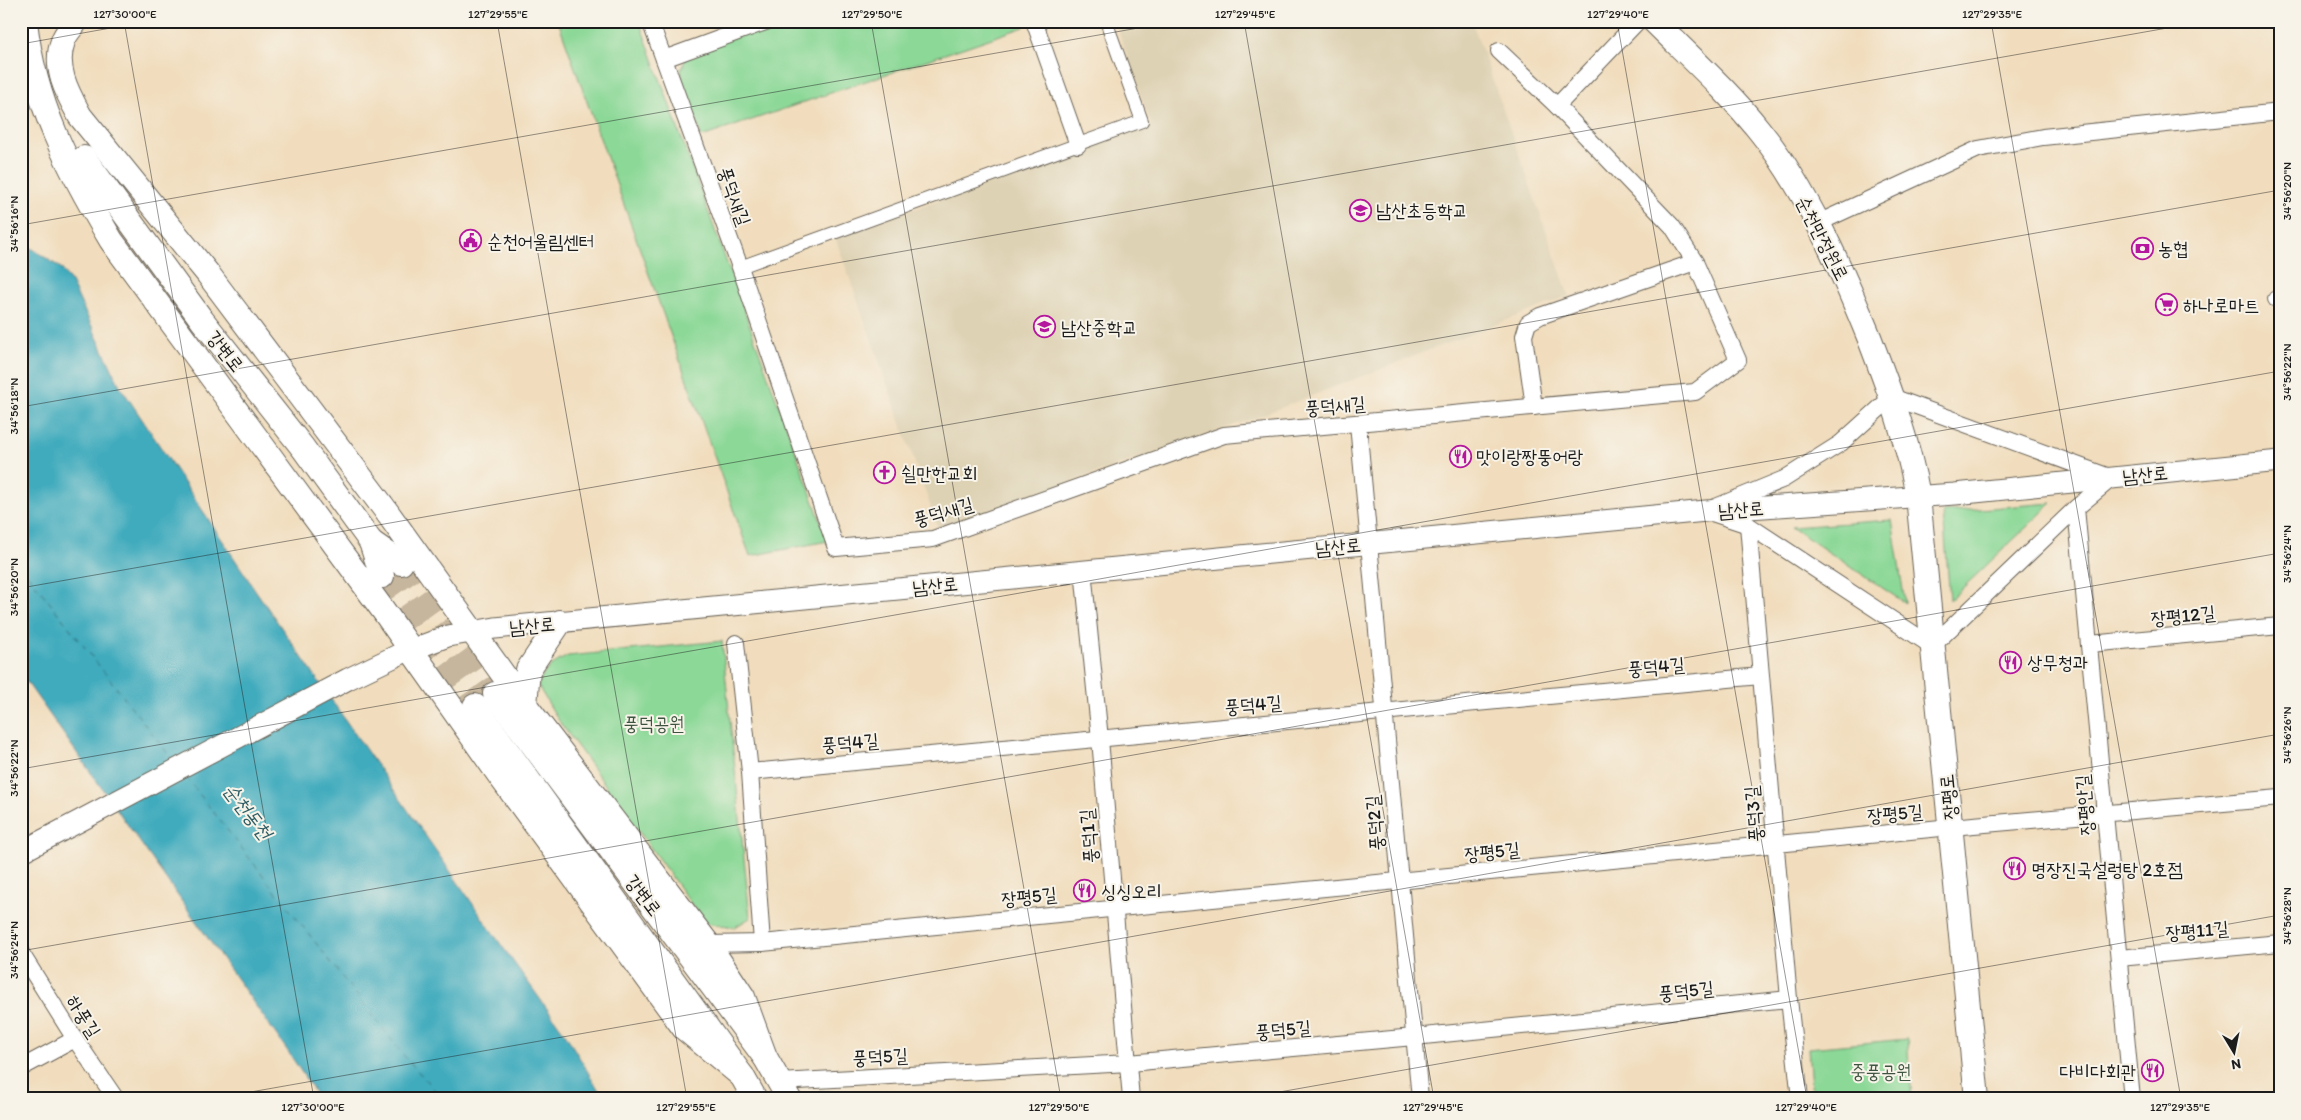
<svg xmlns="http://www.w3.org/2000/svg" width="2301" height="1120" font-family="Itim,'Poor Story',sans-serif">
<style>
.built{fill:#ded2b4}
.green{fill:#8bd897;stroke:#547a5a}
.water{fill:#3fabbd;stroke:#2e646c}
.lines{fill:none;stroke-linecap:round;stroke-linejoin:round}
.ferry{stroke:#2c5c64;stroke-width:1;stroke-dasharray:6 5;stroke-linecap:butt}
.secondary-tunnel{stroke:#c6b69d;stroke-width:24;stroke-dasharray:24 12;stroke-linecap:butt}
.pedestrian-casing{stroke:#676054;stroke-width:14}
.minor-casing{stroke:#676054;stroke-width:18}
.tertiary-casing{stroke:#676054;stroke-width:23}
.secondary-casing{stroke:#676054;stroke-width:26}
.pedestrian{stroke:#fff;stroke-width:12}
.minor{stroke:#fff;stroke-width:16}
.tertiary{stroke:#fff;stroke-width:21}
.secondary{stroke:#fff;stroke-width:24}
.ticks{fill:none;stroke:#1c1c1c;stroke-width:1;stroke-opacity:0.45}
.labels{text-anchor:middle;stroke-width:4;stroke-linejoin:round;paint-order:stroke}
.street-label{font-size:19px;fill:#1c1c1c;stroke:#f7f3e8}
.poi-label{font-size:19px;fill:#1c1c1c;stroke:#f7f3e8;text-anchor:start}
.park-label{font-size:19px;fill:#3d5441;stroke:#f7f3e8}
.water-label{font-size:20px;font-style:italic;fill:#2c5c64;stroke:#f7f3e8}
.neatline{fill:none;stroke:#1c1c1c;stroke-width:2}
.ticks-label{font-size:12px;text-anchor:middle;fill:#1c1c1c}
</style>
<rect width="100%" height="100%" fill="#f7f3e8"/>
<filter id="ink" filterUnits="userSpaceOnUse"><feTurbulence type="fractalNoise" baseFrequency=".02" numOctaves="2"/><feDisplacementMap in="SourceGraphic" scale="10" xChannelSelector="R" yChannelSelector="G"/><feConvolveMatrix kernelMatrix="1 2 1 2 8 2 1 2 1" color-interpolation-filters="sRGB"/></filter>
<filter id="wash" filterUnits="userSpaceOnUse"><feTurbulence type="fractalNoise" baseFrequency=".0096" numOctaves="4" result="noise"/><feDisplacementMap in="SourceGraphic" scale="20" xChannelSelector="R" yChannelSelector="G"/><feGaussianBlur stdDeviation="1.12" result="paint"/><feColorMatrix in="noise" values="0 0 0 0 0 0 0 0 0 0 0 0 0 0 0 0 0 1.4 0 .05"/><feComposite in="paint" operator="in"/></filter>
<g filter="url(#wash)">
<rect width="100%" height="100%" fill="#f1ddbd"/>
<polygon class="built" points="1115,21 1472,21 1569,296 1255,418 938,528 835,237 1151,125"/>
<g class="green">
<polygon points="558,21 639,21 828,541 750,556"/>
<polygon points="780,21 1022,21 1024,27 702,137 683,84 681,70 686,58 698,50"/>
<polygon points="2052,503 1950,600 1943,512"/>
<polygon points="1892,520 1905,603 1791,527"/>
<path d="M722 641 750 918 735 927 705 923 559 721 538 686C544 669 552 664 568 656Z"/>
<polygon points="1907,1039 1912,1099 1812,1099 1808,1048"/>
</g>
<polygon class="water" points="21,241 61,268 71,282 120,386 256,591 502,946 566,1035 604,1099 319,1099 287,1050 21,674"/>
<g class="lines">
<g class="ferry">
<polyline points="21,566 173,760"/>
<polyline points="186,777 405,1057 443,1099"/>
</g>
</g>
</g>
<g filter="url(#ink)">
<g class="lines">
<g class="secondary-tunnel">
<polyline points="401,563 495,694"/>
<polyline points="382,576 475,706"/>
</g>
<defs>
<polyline id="pedestrian" points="740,267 1142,121 1106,21"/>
<g id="minor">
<polyline points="650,21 740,267 836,548 933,539 1224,435 1695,392 1738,360 1695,262 1672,226 1557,106 1499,51"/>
<polyline points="1034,21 1078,145"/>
<polyline points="664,59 768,21"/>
<polyline points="1557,106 1638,21"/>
<polyline points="1818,223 1978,149 2043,137 2280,112"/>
<polyline points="2276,299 2280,299"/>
<polygon points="1892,397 2112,478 2076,508 1932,646 1748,525 1706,511 1784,479 1841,443"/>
<polyline points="1534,407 1524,336 1528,323 1540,316 1695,262"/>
<polyline points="1358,424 1420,1099"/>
<polyline points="2076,508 2132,1099"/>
<polyline points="1748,525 1789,999 1800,1099"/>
<polyline points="1083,570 1100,739 1131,1099"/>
<polyline points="736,643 750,772 762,943"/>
<polyline points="2090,644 2280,626"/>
<polyline points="750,772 1760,676"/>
<polyline points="708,944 762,943 1951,827 2280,798"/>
<polyline points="21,953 75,1039 116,1099"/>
<polyline points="2119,958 2280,943"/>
<polyline points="21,1068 75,1039"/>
<polyline points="779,1082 1129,1063 1414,1037 1789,999"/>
</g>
<polyline id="tertiary" points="21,852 348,679 400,654 448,636 495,628 1706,511 1955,494 2280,461"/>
<g id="secondary">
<path d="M25 21C34 104 69 169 111 240L383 610 500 776 684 1028 742 1076"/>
<path d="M76 21C72 27 65 34 63 41 53 68 68 94 80 116L208 274 384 508 525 705 708 944 743 997 765 1057"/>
<path d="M1654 21C1690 57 1728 91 1759 130 1806 188 1841 268 1869 337 1889 389 1908 441 1918 496L1977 1099"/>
<polyline points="84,158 202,320 303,448 371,542 382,576"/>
<polyline points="371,542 401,563"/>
<polyline points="495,694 765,1057 789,1099"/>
<polyline points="525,705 528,670 560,622"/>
<polyline points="475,706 742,1076 755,1099"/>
</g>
</defs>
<use href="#pedestrian" class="pedestrian-casing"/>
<use href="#minor" class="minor-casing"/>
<use href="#tertiary" class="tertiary-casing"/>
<use href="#secondary" class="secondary-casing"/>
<use href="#pedestrian" class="pedestrian"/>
<use href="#minor" class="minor"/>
<use href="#tertiary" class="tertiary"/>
<use href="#secondary" class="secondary"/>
</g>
</g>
<path class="ticks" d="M124 21 314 1099M497 21 687 1099M871 21 1061 1099M1244 21 1434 1099M1617 21 1807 1099M1991 21 2181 1099M21 44 150 21M21 225 1178 21M21 407 2207 21M21 588 2280 190M21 769 2280 371M21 951 2280 553M211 1099 2280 734M1240 1099 2280 915M2268 1099 2280 1097"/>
<defs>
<symbol id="school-ring" viewBox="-11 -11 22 22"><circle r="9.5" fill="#f7f3e8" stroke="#b5179e" stroke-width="1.5"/><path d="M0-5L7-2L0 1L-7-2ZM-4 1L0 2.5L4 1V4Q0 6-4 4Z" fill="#b5179e"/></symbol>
<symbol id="civic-ring" viewBox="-11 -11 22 22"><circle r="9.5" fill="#f7f3e8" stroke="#b5179e" stroke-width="1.5"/><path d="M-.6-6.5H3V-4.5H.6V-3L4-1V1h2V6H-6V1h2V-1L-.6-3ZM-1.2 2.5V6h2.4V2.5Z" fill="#b5179e"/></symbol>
<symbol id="bank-ring" viewBox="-11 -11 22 22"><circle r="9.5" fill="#f7f3e8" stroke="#b5179e" stroke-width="1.5"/><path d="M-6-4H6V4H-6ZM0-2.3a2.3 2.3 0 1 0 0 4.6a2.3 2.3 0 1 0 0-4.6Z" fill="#b5179e"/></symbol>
<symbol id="supermarket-ring" viewBox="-11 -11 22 22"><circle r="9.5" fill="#f7f3e8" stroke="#b5179e" stroke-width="1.5"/><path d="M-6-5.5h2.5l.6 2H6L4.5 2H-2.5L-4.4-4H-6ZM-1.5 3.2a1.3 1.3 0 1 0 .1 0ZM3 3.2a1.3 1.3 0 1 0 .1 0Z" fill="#b5179e"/></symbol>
<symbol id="restaurant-ring" viewBox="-11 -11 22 22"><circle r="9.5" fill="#f7f3e8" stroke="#b5179e" stroke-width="1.5"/><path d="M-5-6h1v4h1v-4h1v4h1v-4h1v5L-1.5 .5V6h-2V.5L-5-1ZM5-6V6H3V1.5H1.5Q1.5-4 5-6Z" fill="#b5179e"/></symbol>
<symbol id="church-ring" viewBox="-11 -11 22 22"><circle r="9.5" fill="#f7f3e8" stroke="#b5179e" stroke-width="1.5"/><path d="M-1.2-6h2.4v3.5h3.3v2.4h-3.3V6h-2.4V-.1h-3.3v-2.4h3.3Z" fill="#b5179e"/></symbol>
</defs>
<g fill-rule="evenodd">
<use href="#school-ring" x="1348" y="198" width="25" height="25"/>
<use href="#civic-ring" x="458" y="228" width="25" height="25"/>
<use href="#bank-ring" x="2130" y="236" width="25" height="25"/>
<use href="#supermarket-ring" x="2154" y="292" width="25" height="25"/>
<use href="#school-ring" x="1032" y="314" width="25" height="25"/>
<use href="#restaurant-ring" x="1448" y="444" width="25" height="25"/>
<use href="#church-ring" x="872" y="460" width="25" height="25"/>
<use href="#restaurant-ring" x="1998" y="650" width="25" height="25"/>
<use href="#restaurant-ring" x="2002" y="856" width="25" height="25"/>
<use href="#restaurant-ring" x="1072" y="878" width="25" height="25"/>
<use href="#restaurant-ring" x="2140" y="1058" width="25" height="25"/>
</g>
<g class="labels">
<g class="street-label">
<text transform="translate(735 196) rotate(70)" y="7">풍덕새길</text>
<text transform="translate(1823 238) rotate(63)" y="7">순천만정원로</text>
<text transform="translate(226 351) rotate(52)" y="7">강변로</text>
<text transform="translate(1335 405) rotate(-5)" y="7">풍덕새길</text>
<text transform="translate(2145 474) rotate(-6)" y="7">남산로</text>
<text transform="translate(1741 509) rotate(-4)" y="7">남산로</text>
<text transform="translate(943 511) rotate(-16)" y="7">풍덕새길</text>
<text transform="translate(1338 546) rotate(-5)" y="7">남산로</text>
<text transform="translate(935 585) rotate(-6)" y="7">남산로</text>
<text transform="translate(2183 615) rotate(-6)" y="7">장평12길</text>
<text transform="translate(532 625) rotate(-5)" y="7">남산로</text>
<text transform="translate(1656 666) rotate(-5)" y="7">풍덕4길</text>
<text transform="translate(1253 704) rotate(-5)" y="7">풍덕4길</text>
<text transform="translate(850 742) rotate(-5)" y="7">풍덕4길</text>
<text transform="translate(1948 797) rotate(-96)" y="7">장평로</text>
<text transform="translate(2084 805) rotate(-95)" y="7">장평안길</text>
<text transform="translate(1895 813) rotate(-5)" y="7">장평5길</text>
<text transform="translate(1753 814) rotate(-95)" y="7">풍덕3길</text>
<text transform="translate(1374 823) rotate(-95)" y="7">풍덕2길</text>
<text transform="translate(1088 836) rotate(-95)" y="7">풍덕1길</text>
<text transform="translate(1492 851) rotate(-6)" y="7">장평5길</text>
<text transform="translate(644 895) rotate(53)" y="7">강변로</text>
<text transform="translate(1029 896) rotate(-6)" y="7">장평5길</text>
<text transform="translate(2197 930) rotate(-5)" y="7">장평11길</text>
<text transform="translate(1686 990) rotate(-6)" y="7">풍덕5길</text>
<text transform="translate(84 1016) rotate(57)" y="7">하풍길</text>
<text transform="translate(1283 1029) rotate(-5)" y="7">풍덕5길</text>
<text transform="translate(880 1056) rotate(-3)" y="7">풍덕5길</text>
</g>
<g class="poi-label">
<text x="1376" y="217">남산초등학교</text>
<text x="487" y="248">순천어울림센터</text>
<text x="2158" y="255">농협</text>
<text x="2183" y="312">하나로마트</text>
<text x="1061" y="334">남산중학교</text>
<text x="1476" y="463">맛이랑짱뚱어랑</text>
<text x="901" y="480">쉴만한교회</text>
<text x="2027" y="669">상무청과</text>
<text x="2031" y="876">명장진국설렁탕 2호점</text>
<text x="1101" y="898">싱싱오리</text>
<text x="2136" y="1078" text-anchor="end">다비다회관</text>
</g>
<g class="park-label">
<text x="654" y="730">풍덕공원</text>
<text x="1881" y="1078">중풍공원</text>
</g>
<g class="water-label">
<text transform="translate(248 811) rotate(52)" y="7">순천동천</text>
</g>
</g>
<rect width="2301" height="1120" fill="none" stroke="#f7f3e8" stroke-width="55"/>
<g transform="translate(2234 1052) rotate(170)" stroke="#f7f3e8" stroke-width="4" paint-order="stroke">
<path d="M0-4L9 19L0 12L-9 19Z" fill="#1c1c1c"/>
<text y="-8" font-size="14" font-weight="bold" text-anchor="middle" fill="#1c1c1c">N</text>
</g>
<rect x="28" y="28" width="2246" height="1064" class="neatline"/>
<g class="ticks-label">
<text x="125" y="18">127°30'00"E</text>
<text x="498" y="18">127°29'55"E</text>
<text x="872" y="18">127°29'50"E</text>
<text x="1245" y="18">127°29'45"E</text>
<text x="1618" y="18">127°29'40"E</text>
<text x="1992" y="18">127°29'35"E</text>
<text transform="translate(2287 191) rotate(-90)" y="4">34°56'20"N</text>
<text transform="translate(14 224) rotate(-90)" y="4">34°56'16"N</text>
<text transform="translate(2287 372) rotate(-90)" y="4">34°56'22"N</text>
<text transform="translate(14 406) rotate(-90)" y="4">34°56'18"N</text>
<text transform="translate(2287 554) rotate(-90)" y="4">34°56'24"N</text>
<text transform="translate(14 587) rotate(-90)" y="4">34°56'20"N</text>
<text transform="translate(2287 735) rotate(-90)" y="4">34°56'26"N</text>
<text transform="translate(14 768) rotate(-90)" y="4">34°56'22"N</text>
<text transform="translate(2287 916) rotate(-90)" y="4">34°56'28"N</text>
<text transform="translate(14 950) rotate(-90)" y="4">34°56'24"N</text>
<text x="313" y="1111">127°30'00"E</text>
<text x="686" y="1111">127°29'55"E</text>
<text x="1059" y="1111">127°29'50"E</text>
<text x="1433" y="1111">127°29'45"E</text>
<text x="1806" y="1111">127°29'40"E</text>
<text x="2180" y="1111">127°29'35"E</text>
</g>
</svg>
